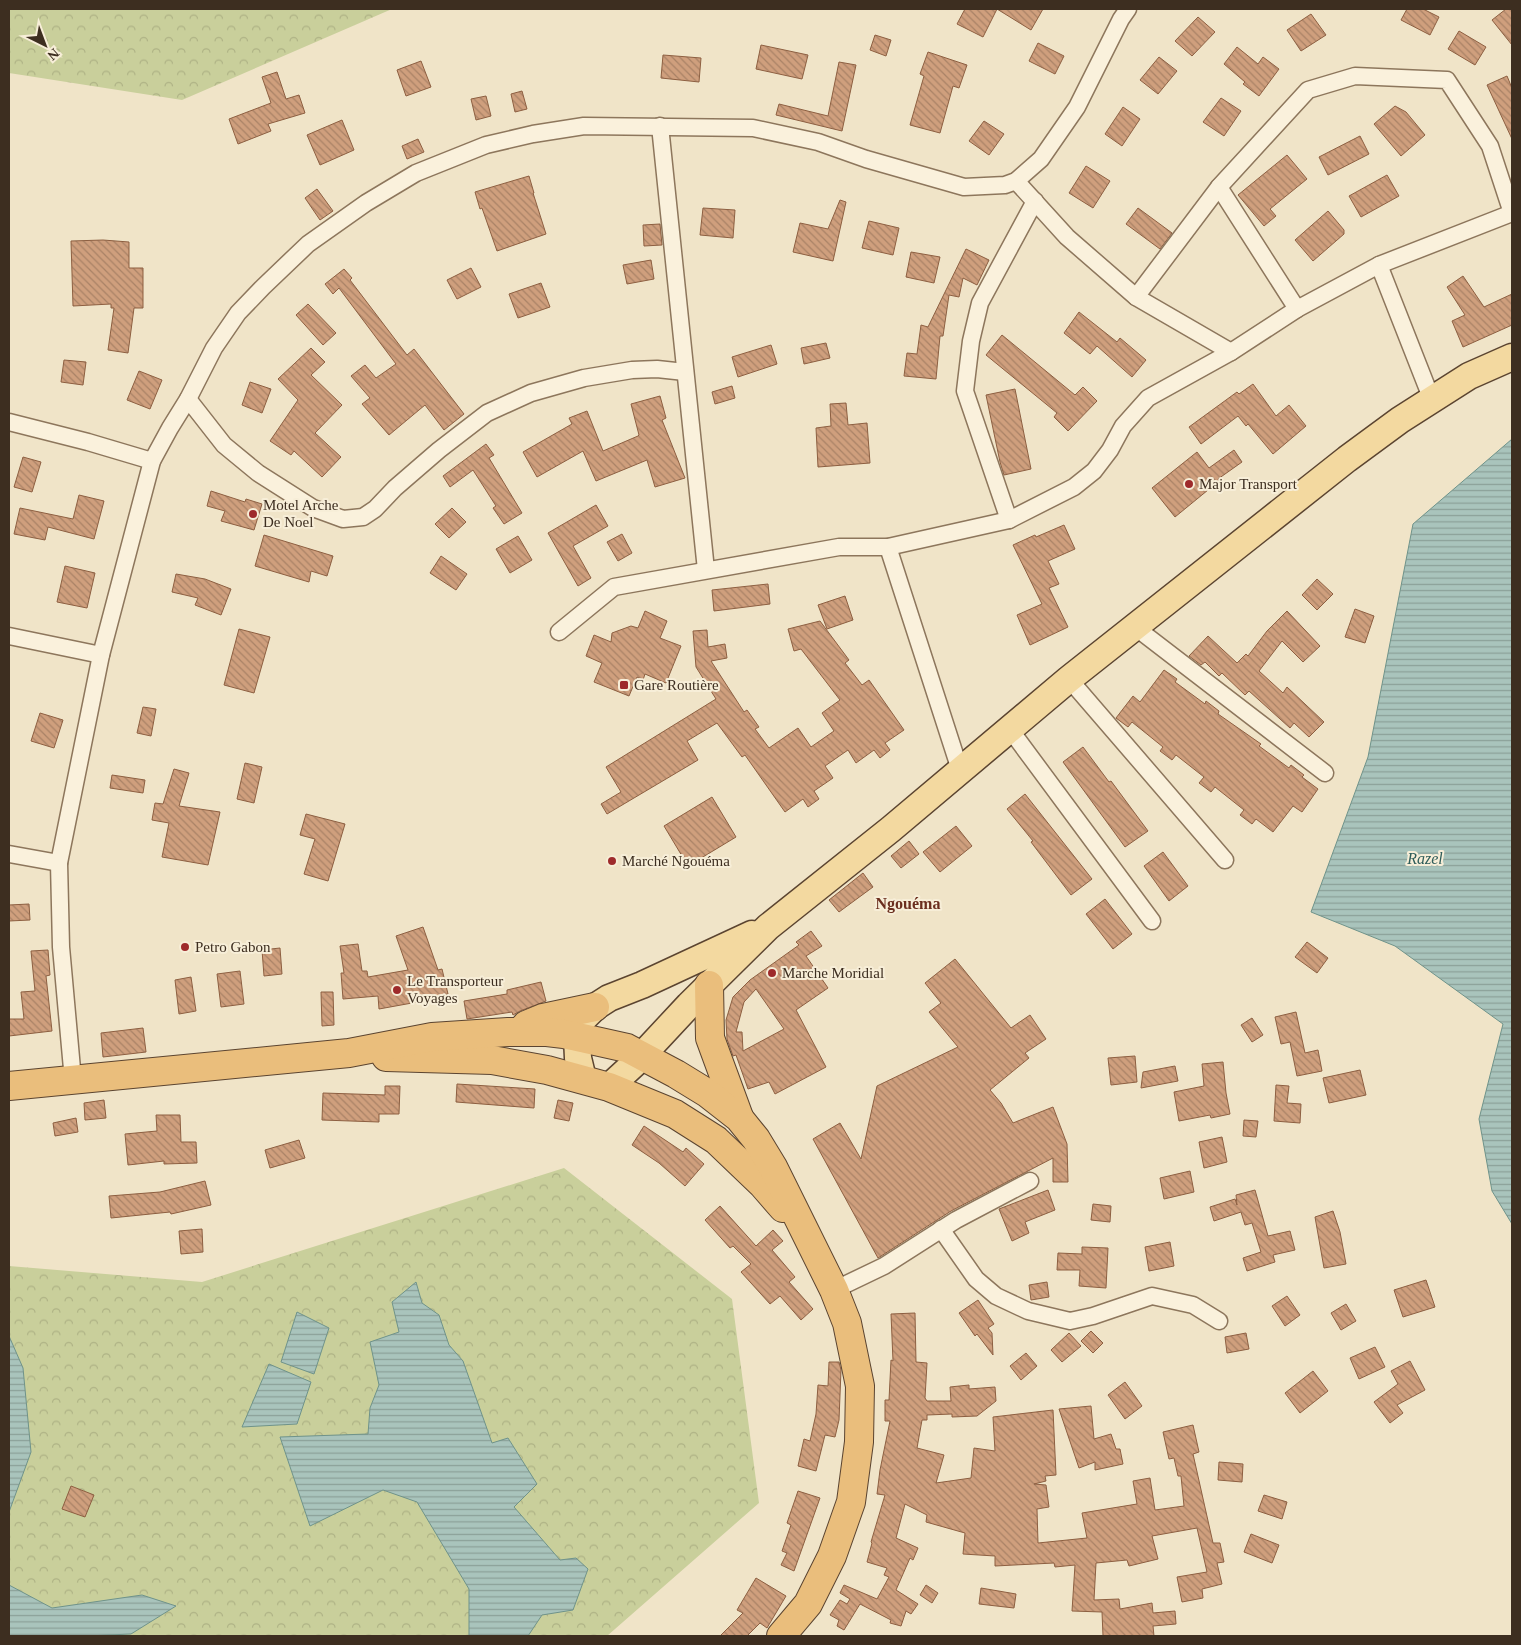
<svg xmlns="http://www.w3.org/2000/svg" width="1521" height="1645" font-family="'Times New Roman',serif">
<style>
.forest{fill:url(#forest-crowns)}
.water{fill:url(#water-rules);stroke:#6f938a}
.building{fill:url(#building-back-hatch);stroke:#8d5f41;fill-rule:evenodd}
.lines{fill:none;stroke-linecap:round;stroke-linejoin:round}
.minor-casing{stroke:#8d765c;stroke-width:19}
.primary-casing{stroke:#5b4430;stroke-width:29}
.trunk-casing{stroke:#5b4430;stroke-width:30}
.minor{stroke:#faf1dc;stroke-width:16}
.primary{stroke:#f3d9a0;stroke-width:26}
.trunk{stroke:#eabe7c;stroke-width:28}
.poi-dot{fill:#9e2a2b;stroke:#f7eed8;stroke-width:2}
.labels{text-anchor:middle;stroke-width:4;stroke-linejoin:round;paint-order:stroke}
.poi-label{font-size:15px;fill:#3d2e20;stroke:#f7eed8;text-anchor:start}
.water-label{font-size:16px;font-style:italic;fill:#2f5d5a;stroke:#f7eed8}
.neighbourhood-label{font-size:16px;font-weight:bold;fill:#6b2e1e;stroke:#f7eed8}
</style>
<defs>
<pattern id="forest-crowns" width="20" height="18" patternUnits="userSpaceOnUse" patternTransform="scale(1.25)"><rect width="20" height="18" fill="#c9cf9b"/><path d="M2 6a3 3 0 1 1 6 0M12 15a3 3 0 1 1 6 0" fill="none" stroke="#aeb285"/></pattern>
<pattern id="water-rules" width="6" height="5" patternUnits="userSpaceOnUse" patternTransform="scale(1.25)"><rect width="6" height="5" fill="#a9c4bc"/><path d="M0 2.5h6" fill="none" stroke="#8ba098"/></pattern>
<pattern id="building-back-hatch" width="6" height="6" patternUnits="userSpaceOnUse" patternTransform="scale(1.25)"><rect width="6" height="6" fill="#cf9f7d"/><path d="M-1 5l2 2M0 0l6 6M5-1l2 2" fill="none" stroke="#a98266"/></pattern>
</defs>
<rect width="100%" height="100%" fill="#f0e4c8"/>
<g class="forest">
<polygon points="9,9 392,9 182,100 9,73"/>
<polygon points="564,1168 732,1299 759,1503 607,1636 9,1636 9,1266 202,1282"/>
</g>
<g class="water">
<polygon points="1512,439 1512,1224 1492,1191 1479,1119 1503,1024 1395,946 1311,912 1368,757 1413,524"/>
<polygon points="416,1282 422,1303 439,1315 449,1345 463,1361 492,1443 508,1438 537,1484 514,1507 560,1560 576,1558 588,1569 573,1610 542,1615 528,1636 469,1636 469,1589 417,1502 383,1490 310,1526 280,1437 368,1434 370,1408 379,1385 370,1342 399,1332 392,1302"/>
<polygon points="297,1312 329,1328 314,1374 281,1362"/>
<polygon points="9,1336 23,1368 31,1452 9,1512"/>
<polygon points="269,1364 311,1382 297,1424 242,1427"/>
<polygon points="9,1585 52,1608 142,1595 176,1606 131,1634 87,1636 9,1636"/>
</g>
<g class="building">
<polygon points="965,9 1043,9 1031,30 997,9 983,37 957,24"/>
<polygon points="1407,9 1423,9 1439,17 1430,35 1401,20"/>
<polygon points="1506,9 1512,9 1512,45 1492,20"/>
<polygon points="1311,14 1326,35 1301,51 1287,30"/>
<polygon points="1198,17 1215,32 1192,56 1175,41"/>
<polygon points="1459,31 1486,47 1475,65 1448,49"/>
<polygon points="875,35 891,40 886,56 870,50"/>
<polygon points="1038,43 1064,56 1055,74 1029,61"/>
<polygon points="761,45 808,55 802,79 756,69"/>
<polygon points="1237,47 1258,64 1263,57 1279,69 1259,96 1243,84 1245,82 1224,64"/>
<polygon points="928,52 967,65 959,88 953,86 940,133 910,125 924,76 920,74"/>
<polygon points="663,55 701,58 699,82 661,78"/>
<polygon points="1159,57 1177,71 1158,94 1140,80"/>
<polygon points="421,61 431,87 406,96 397,70"/>
<polygon points="839,62 856,65 842,131 776,115 779,104 828,116"/>
<polygon points="277,72 286,99 299,95 305,113 268,124 271,131 238,144 229,119 271,103 262,77"/>
<polygon points="1507,76 1512,88 1512,139 1487,85"/>
<polygon points="522,91 527,109 515,112 511,94"/>
<polygon points="486,96 491,116 476,120 471,99"/>
<polygon points="1221,98 1241,111 1224,136 1203,122"/>
<polygon points="1395,106 1406,112 1425,135 1401,156 1374,124"/>
<polygon points="1123,107 1140,119 1122,146 1105,134"/>
<polygon points="342,120 354,150 320,165 307,135"/>
<polygon points="984,121 1004,134 989,155 969,141"/>
<polygon points="1360,136 1369,154 1328,175 1319,157"/>
<polygon points="418,139 424,152 407,159 402,146"/>
<polygon points="1287,155 1307,179 1270,209 1276,216 1264,226 1238,195"/>
<polygon points="1086,166 1110,181 1093,208 1069,193"/>
<polygon points="1387,175 1399,196 1361,217 1349,196"/>
<polygon points="529,176 534,193 533,193 546,234 497,251 482,208 480,209 475,192"/>
<polygon points="317,189 333,211 320,220 305,198"/>
<polygon points="840,200 846,202 833,261 793,252 800,223 828,229"/>
<polygon points="703,208 735,210 733,238 700,235"/>
<polygon points="1138,208 1172,233 1160,249 1126,224"/>
<polygon points="1328,211 1344,230 1344,234 1313,261 1295,240"/>
<polygon points="869,221 899,228 893,255 862,248"/>
<polygon points="660,224 662,245 644,246 643,225"/>
<polygon points="103,240 129,242 129,268 143,268 143,308 134,308 128,353 108,350 114,308 111,308 111,304 73,306 71,241"/>
<polygon points="966,249 989,260 977,285 963,278 959,297 949,295 943,336 940,336 936,379 904,376 907,353 917,354 921,325 928,327"/>
<polygon points="911,252 940,257 934,283 906,277"/>
<polygon points="651,260 654,279 627,284 623,265"/>
<polygon points="471,268 481,287 457,299 447,280"/>
<polygon points="344,269 352,278 350,280 407,355 414,349 464,414 444,430 425,405 389,435 362,404 370,398 351,376 365,365 376,378 396,364 339,288 333,294 325,284"/>
<polygon points="1463,276 1484,307 1512,294 1512,325 1463,347 1452,321 1465,315 1447,287"/>
<polygon points="541,283 550,307 518,318 509,294"/>
<polygon points="308,304 336,333 323,345 296,315"/>
<polygon points="1079,312 1117,342 1120,338 1146,360 1132,377 1097,346 1090,354 1064,333"/>
<polygon points="1002,335 1075,395 1083,387 1097,401 1068,431 1054,417 1057,413 986,355"/>
<polygon points="826,343 830,358 804,364 801,348"/>
<polygon points="771,345 777,364 738,377 732,357"/>
<polygon points="311,348 325,362 311,375 342,405 315,433 341,457 322,477 294,451 291,455 270,441 298,400 278,379"/>
<polygon points="64,360 86,362 83,385 61,382"/>
<polygon points="139,371 162,380 150,409 127,400"/>
<polygon points="250,382 271,389 262,413 242,405"/>
<polygon points="1253,384 1276,416 1289,405 1306,426 1273,454 1248,424 1246,426 1238,416 1201,444 1189,427 1237,392 1239,394"/>
<polygon points="732,386 735,398 715,404 712,392"/>
<polygon points="1015,389 1031,469 1004,475 1000,462 986,395"/>
<polygon points="660,396 666,418 662,420 685,478 655,487 647,460 596,481 583,451 537,477 523,452 572,424 569,418 587,411 603,451 638,436 639,435 631,404"/>
<polygon points="846,403 848,425 867,423 870,463 818,467 816,428 831,426 830,404"/>
<polygon points="486,444 494,455 489,458 522,513 504,524 493,508 496,506 473,470 450,487 443,476"/>
<polygon points="1234,450 1242,462 1218,479 1219,481 1175,517 1152,488 1197,452 1209,468"/>
<polygon points="23,457 41,462 32,492 14,487"/>
<polygon points="211,491 245,502 246,499 262,504 254,530 221,521 225,511 207,506"/>
<polygon points="79,495 104,501 94,539 48,527 45,540 14,534 20,508 73,519"/>
<polygon points="596,505 608,526 573,546 591,578 578,586 548,533"/>
<polygon points="452,508 466,522 449,538 435,524"/>
<polygon points="1064,525 1075,549 1048,561 1059,584 1049,588 1068,627 1030,645 1017,615 1042,604 1013,545 1035,535 1036,537"/>
<polygon points="622,534 632,553 618,561 607,542"/>
<polygon points="264,535 333,556 327,576 311,571 309,582 255,566"/>
<polygon points="518,536 532,560 510,573 496,549"/>
<polygon points="441,556 467,574 456,590 430,573"/>
<polygon points="65,566 95,573 87,608 57,602"/>
<polygon points="176,574 205,579 231,589 221,615 195,605 198,598 172,592"/>
<polygon points="1317,579 1333,594 1317,610 1302,595"/>
<polygon points="768,584 770,604 714,611 712,590"/>
<polygon points="845,596 853,620 827,629 818,605"/>
<polygon points="1355,609 1374,616 1365,643 1345,637"/>
<polygon points="645,611 667,621 660,638 681,646 666,683 645,674 643,680 637,677 629,696 594,682 602,663 586,656 594,635 611,642 612,633 631,626 638,628"/>
<polygon points="1287,611 1320,646 1303,662 1282,641 1259,671 1283,693 1287,687 1324,722 1309,737 1294,723 1290,728 1249,691 1245,695 1222,673 1219,676 1205,662 1201,665 1189,656 1208,636 1237,663 1246,654 1248,656 1267,631"/>
<polygon points="820,621 849,660 845,663 862,685 869,680 904,730 885,743 890,750 880,758 874,750 856,763 848,750 825,766 833,778 814,791 819,799 808,807 803,799 785,812 745,755 742,757 717,723 687,741 698,760 607,814 601,804 621,792 606,767 716,699 696,667 693,631 707,630 708,647 725,644 727,658 711,661 744,712 747,710 759,727 755,729 769,748 798,728 811,747 834,731 822,713 840,700 801,649 794,651 788,629"/>
<polygon points="239,629 270,637 254,693 224,685"/>
<polygon points="1164,670 1177,679 1175,682 1205,704 1206,701 1219,711 1218,714 1261,744 1259,746 1289,768 1291,765 1304,775 1302,777 1318,789 1302,812 1293,806 1273,832 1256,819 1252,824 1240,815 1244,810 1215,787 1211,792 1199,783 1204,777 1176,755 1172,760 1160,751 1163,747 1132,722 1128,727 1116,718 1133,696 1140,702"/>
<polygon points="143,707 156,709 151,736 137,733"/>
<polygon points="40,713 63,720 54,748 31,741"/>
<polygon points="1083,747 1109,782 1111,781 1148,831 1125,847 1063,762"/>
<polygon points="245,763 262,767 254,803 237,799"/>
<polygon points="174,769 189,773 179,806 220,812 208,865 162,857 169,823 152,820 155,803 163,804"/>
<polygon points="112,775 145,780 143,793 110,788"/>
<polygon points="1025,794 1092,879 1071,895 1031,842 1033,841 1007,809"/>
<polygon points="712,797 736,837 688,866 664,826"/>
<polygon points="306,814 345,824 328,881 304,874 315,839 300,835"/>
<polygon points="956,826 972,846 940,872 923,852"/>
<polygon points="909,841 919,854 901,868 891,856"/>
<polygon points="1163,852 1188,886 1169,901 1144,866"/>
<polygon points="863,873 873,887 839,912 829,900"/>
<polygon points="1105,899 1132,934 1113,949 1086,914"/>
<polygon points="29,904 30,920 9,921 9,905"/>
<polygon points="423,927 438,970 442,969 448,994 423,1001 379,1009 378,996 343,999 341,973 344,973 340,946 358,944 362,971 367,971 368,977 408,970 396,936"/>
<path d="M811 931 822 946 806 956 828 988 796 1010 826 1067 775 1094 769 1082 748 1089 736 1055 733 1056 727 1039 726 1020 733 997 750 980 799 945 796 942ZM756 989 784 1029 743 1051 742 1032H736L744 1002Z"/>
<polygon points="1307,942 1328,958 1317,973 1295,957"/>
<polygon points="280,948 282,974 264,976 262,950"/>
<polygon points="48,950 50,975 46,976 52,1031 9,1036 9,1019 24,1019 21,992 35,991 31,951"/>
<polygon points="955,959 1011,1028 1030,1015 1046,1039 1025,1053 1029,1058 990,1090 1001,1103 1013,1123 1053,1107 1067,1144 1068,1182 1053,1182 1053,1158 951,1211 878,1258 813,1139 840,1123 861,1159 877,1086 958,1047 929,1012 941,1003 925,983"/>
<polygon points="240,971 244,1004 221,1007 217,974"/>
<polygon points="191,977 196,1011 179,1014 175,980"/>
<polygon points="541,982 546,1001 520,1011 513,1015 512,1012 467,1019 464,1001 507,994 507,990"/>
<polygon points="321,992 333,992 334,1025 322,1026"/>
<polygon points="1296,1012 1305,1053 1318,1050 1322,1071 1297,1076 1290,1042 1281,1044 1275,1017"/>
<polygon points="1252,1018 1263,1035 1252,1042 1241,1025"/>
<polygon points="143,1028 146,1052 103,1057 101,1033"/>
<polygon points="1135,1056 1137,1082 1111,1085 1108,1058"/>
<polygon points="1223,1062 1226,1093 1230,1114 1211,1118 1210,1115 1179,1121 1174,1092 1204,1086 1202,1064"/>
<polygon points="1175,1066 1178,1081 1141,1088 1143,1072"/>
<polygon points="1360,1070 1366,1095 1329,1103 1323,1078"/>
<polygon points="457,1084 535,1089 534,1108 456,1102"/>
<polygon points="1276,1085 1289,1086 1287,1103 1301,1104 1300,1123 1274,1121"/>
<polygon points="385,1086 400,1086 399,1114 379,1114 379,1122 322,1120 323,1093 385,1095"/>
<polygon points="104,1100 106,1118 85,1120 84,1103"/>
<polygon points="558,1100 573,1103 569,1121 554,1118"/>
<polygon points="156,1115 180,1115 181,1142 196,1142 197,1163 164,1164 164,1161 128,1165 125,1134 157,1131"/>
<polygon points="76,1118 78,1132 55,1136 53,1123"/>
<polygon points="1244,1120 1258,1121 1256,1137 1243,1136"/>
<polygon points="644,1126 683,1152 686,1148 704,1164 685,1186 659,1163 632,1145"/>
<polygon points="1222,1137 1227,1162 1204,1168 1199,1142"/>
<polygon points="299,1140 305,1158 270,1168 265,1150"/>
<polygon points="1190,1171 1194,1192 1164,1199 1160,1178"/>
<polygon points="205,1181 211,1205 171,1214 170,1212 111,1218 109,1196 160,1192"/>
<polygon points="1048,1190 1055,1210 1025,1222 1029,1233 1012,1241 999,1209"/>
<polygon points="1255,1190 1268,1236 1290,1231 1295,1250 1273,1255 1275,1262 1247,1271 1243,1258 1261,1252 1252,1223 1245,1225 1241,1212 1214,1221 1210,1207 1235,1199 1237,1205 1236,1195"/>
<polygon points="1093,1204 1111,1206 1110,1222 1091,1220"/>
<polygon points="720,1206 756,1246 773,1230 783,1241 772,1250 795,1277 789,1282 813,1309 801,1320 780,1296 770,1304 741,1272 751,1264 733,1246 730,1248 705,1220"/>
<polygon points="1333,1211 1340,1232 1346,1264 1324,1268 1315,1217"/>
<polygon points="202,1229 203,1252 181,1254 179,1231"/>
<polygon points="1170,1242 1174,1266 1149,1271 1145,1247"/>
<polygon points="1082,1247 1108,1248 1106,1288 1079,1286 1080,1270 1057,1270 1058,1253 1082,1254"/>
<polygon points="1426,1280 1435,1307 1403,1317 1394,1290"/>
<polygon points="1047,1282 1049,1297 1031,1300 1029,1285"/>
<polygon points="1287,1296 1300,1315 1285,1326 1272,1306"/>
<polygon points="978,1300 994,1324 988,1328 992,1333 993,1355 977,1334 975,1336 959,1313"/>
<polygon points="1346,1304 1356,1321 1341,1330 1331,1313"/>
<polygon points="915,1313 916,1362 927,1363 925,1398 927,1401 951,1401 950,1387 969,1385 969,1389 995,1387 996,1401 977,1416 952,1417 952,1414 927,1415 927,1420 922,1420 917,1448 944,1455 936,1483 971,1478 974,1448 995,1451 993,1417 1053,1410 1056,1475 1045,1476 1046,1481 1034,1484 1046,1485 1049,1507 1037,1509 1038,1543 1087,1538 1082,1513 1137,1504 1133,1481 1150,1478 1155,1510 1184,1506 1181,1476 1178,1476 1174,1458 1169,1459 1163,1432 1193,1425 1199,1452 1193,1454 1213,1543 1220,1543 1224,1562 1217,1563 1222,1584 1202,1589 1203,1598 1182,1602 1177,1577 1207,1572 1197,1528 1152,1536 1158,1559 1129,1566 1127,1560 1096,1563 1094,1600 1119,1599 1120,1609 1152,1603 1153,1613 1175,1611 1176,1624 1153,1626 1154,1636 1103,1636 1102,1612 1072,1611 1075,1565 1055,1567 1054,1563 995,1566 995,1556 963,1554 965,1533 926,1522 927,1515 905,1504 896,1538 918,1548 913,1560 910,1558 896,1590 918,1604 911,1614 906,1611 901,1626 890,1623 891,1620 860,1604 844,1630 837,1626 839,1620 830,1615 840,1600 847,1604 850,1599 840,1593 844,1585 877,1599 889,1577 884,1575 887,1568 867,1562 872,1543 871,1542 885,1495 877,1494 880,1470 890,1421 885,1421 885,1400 889,1400 891,1360 893,1361 891,1314"/>
<polygon points="1091,1331 1103,1343 1093,1353 1081,1341"/>
<polygon points="1069,1333 1081,1346 1062,1362 1051,1350"/>
<polygon points="1246,1333 1249,1349 1227,1353 1225,1337"/>
<polygon points="1375,1347 1385,1367 1359,1379 1350,1358"/>
<polygon points="1026,1353 1037,1366 1021,1380 1010,1366"/>
<polygon points="1410,1361 1425,1390 1397,1405 1403,1413 1390,1423 1374,1402 1398,1384 1391,1371"/>
<polygon points="829,1362 839,1362 841,1370 839,1420 835,1437 825,1435 816,1471 798,1466 804,1439 810,1441 816,1414 818,1385 828,1386"/>
<polygon points="1313,1371 1328,1391 1300,1413 1285,1393"/>
<polygon points="1125,1382 1142,1406 1125,1419 1108,1395"/>
<polygon points="1091,1406 1094,1439 1111,1434 1116,1449 1120,1449 1123,1464 1095,1470 1095,1462 1079,1468 1059,1409"/>
<polygon points="1219,1462 1243,1464 1242,1482 1218,1480"/>
<polygon points="71,1486 94,1495 85,1517 62,1509"/>
<polygon points="798,1491 820,1498 794,1571 781,1565 787,1553 782,1551 791,1525 787,1523"/>
<polygon points="1264,1495 1287,1502 1282,1519 1258,1511"/>
<polygon points="1251,1534 1279,1545 1272,1563 1244,1552"/>
<polygon points="756,1578 786,1596 767,1628 760,1623 747,1636 720,1636 743,1613 737,1610"/>
<polygon points="926,1585 938,1593 932,1603 920,1595"/>
<polygon points="981,1588 1016,1594 1014,1608 979,1604"/>
</g>
<g class="lines">
<defs>
<g id="minor">
<polyline points="660,126 706,570"/>
<polyline points="1219,187 1297,309"/>
<polyline points="1379,265 1432,400"/>
<polyline points="1136,297 1219,187 1308,90 1355,76 1447,80 1490,146 1512,213"/>
<polyline points="1231,352 1297,309 1379,265 1512,213"/>
<polyline points="188,399 224,445 258,473 313,508 343,519 363,517 375,509 395,488 439,450 487,413 531,393 584,378 632,370 657,369 685,372"/>
<polyline points="9,422 88,442 152,461"/>
<polyline points="1009,520 965,391 971,341 980,303 1035,201"/>
<polyline points="888,547 960,770"/>
<polyline points="1135,627 1325,773"/>
<polyline points="559,632 614,587 839,547 888,547 1009,520 1074,487 1094,471 1110,450 1123,426 1148,398 1231,352 1136,297 1067,237 1016,181"/>
<polyline points="9,636 101,655"/>
<polyline points="1069,679 1225,860"/>
<polyline points="1009,728 1152,921"/>
<polyline points="9,854 59,863"/>
<polyline points="73,1080 61,947 59,863 101,655 152,461 170,428 188,399 214,348 238,313 263,287 308,244 366,203 416,173 486,145 533,134 584,126 753,128 818,142 866,159 964,187 1005,185 1016,181 1041,159 1077,107 1121,19 1128,9"/>
<polyline points="941,1229 976,1279 996,1296 1028,1311 1070,1321 1093,1316 1152,1296 1193,1305 1219,1321"/>
<polyline points="834,1290 884,1266 956,1220 1030,1181"/>
</g>
<g id="primary">
<polyline points="583,1079 578,1058 577,1037 582,1020 595,1007 609,998 642,985 752,934"/>
<polyline points="609,1087 634,1064 689,1005 768,927 891,829 1069,679 1347,459 1400,420 1469,376 1512,357"/>
</g>
<g id="trunk">
<polyline points="709,985 710,1038 739,1117"/>
<polyline points="526,1025 543,1018 595,1007"/>
<polyline points="386,1057 492,1060 547,1070 609,1087 675,1114 716,1140 763,1185 783,1208"/>
<polyline points="9,1086 349,1053 432,1037 508,1032 547,1032 564,1034 627,1048 676,1074 707,1093 739,1118 756,1139 773,1167 834,1290 847,1323 860,1386 859,1442 851,1502 832,1556 808,1604 781,1636"/>
</g>
</defs>
<use href="#minor" class="minor-casing"/>
<use href="#primary" class="primary-casing"/>
<use href="#trunk" class="trunk-casing"/>
<use href="#minor" class="minor"/>
<use href="#primary" class="primary"/>
<use href="#trunk" class="trunk"/>
</g>
<g class="poi-dot">
<circle cx="1189" cy="484" r="5"/>
<circle cx="253" cy="514" r="5"/>
<rect x="619" y="680" width="10" height="10" rx="2.5"/>
<circle cx="612" cy="861" r="5"/>
<circle cx="185" cy="947" r="5"/>
<circle cx="772" cy="973" r="5"/>
<circle cx="397" cy="990" r="5"/>
</g>
<g class="labels">
<g class="poi-label">
<text x="1199" y="489">Major Transport</text>
<text x="263" y="510">Motel Arche<tspan x="263" dy="17">De Noel</tspan></text>
<text x="634" y="690">Gare Routière</text>
<text x="622" y="866">Marché Ngouéma</text>
<text x="195" y="952">Petro Gabon</text>
<text x="782" y="978">Marche Moridial</text>
<text x="407" y="986">Le Transporteur<tspan x="407" dy="17">Voyages</tspan></text>
</g>
<g class="water-label">
<text x="1425" y="864">Razel</text>
</g>
<g class="neighbourhood-label">
<text x="908" y="909">Ngouéma</text>
</g>
</g>
<rect width="1521" height="1645" fill="none" stroke="#3d2e20" stroke-width="20"/>
<g transform="translate(45 45) rotate(138)" stroke="#f7eed8" stroke-width="4" paint-order="stroke">
<path d="M0-4L9 19L0 12L-9 19Z" fill="#3d2e20"/>
<text y="-8" font-size="14" font-weight="bold" text-anchor="middle" fill="#3d2e20">N</text>
</g>
</svg>
